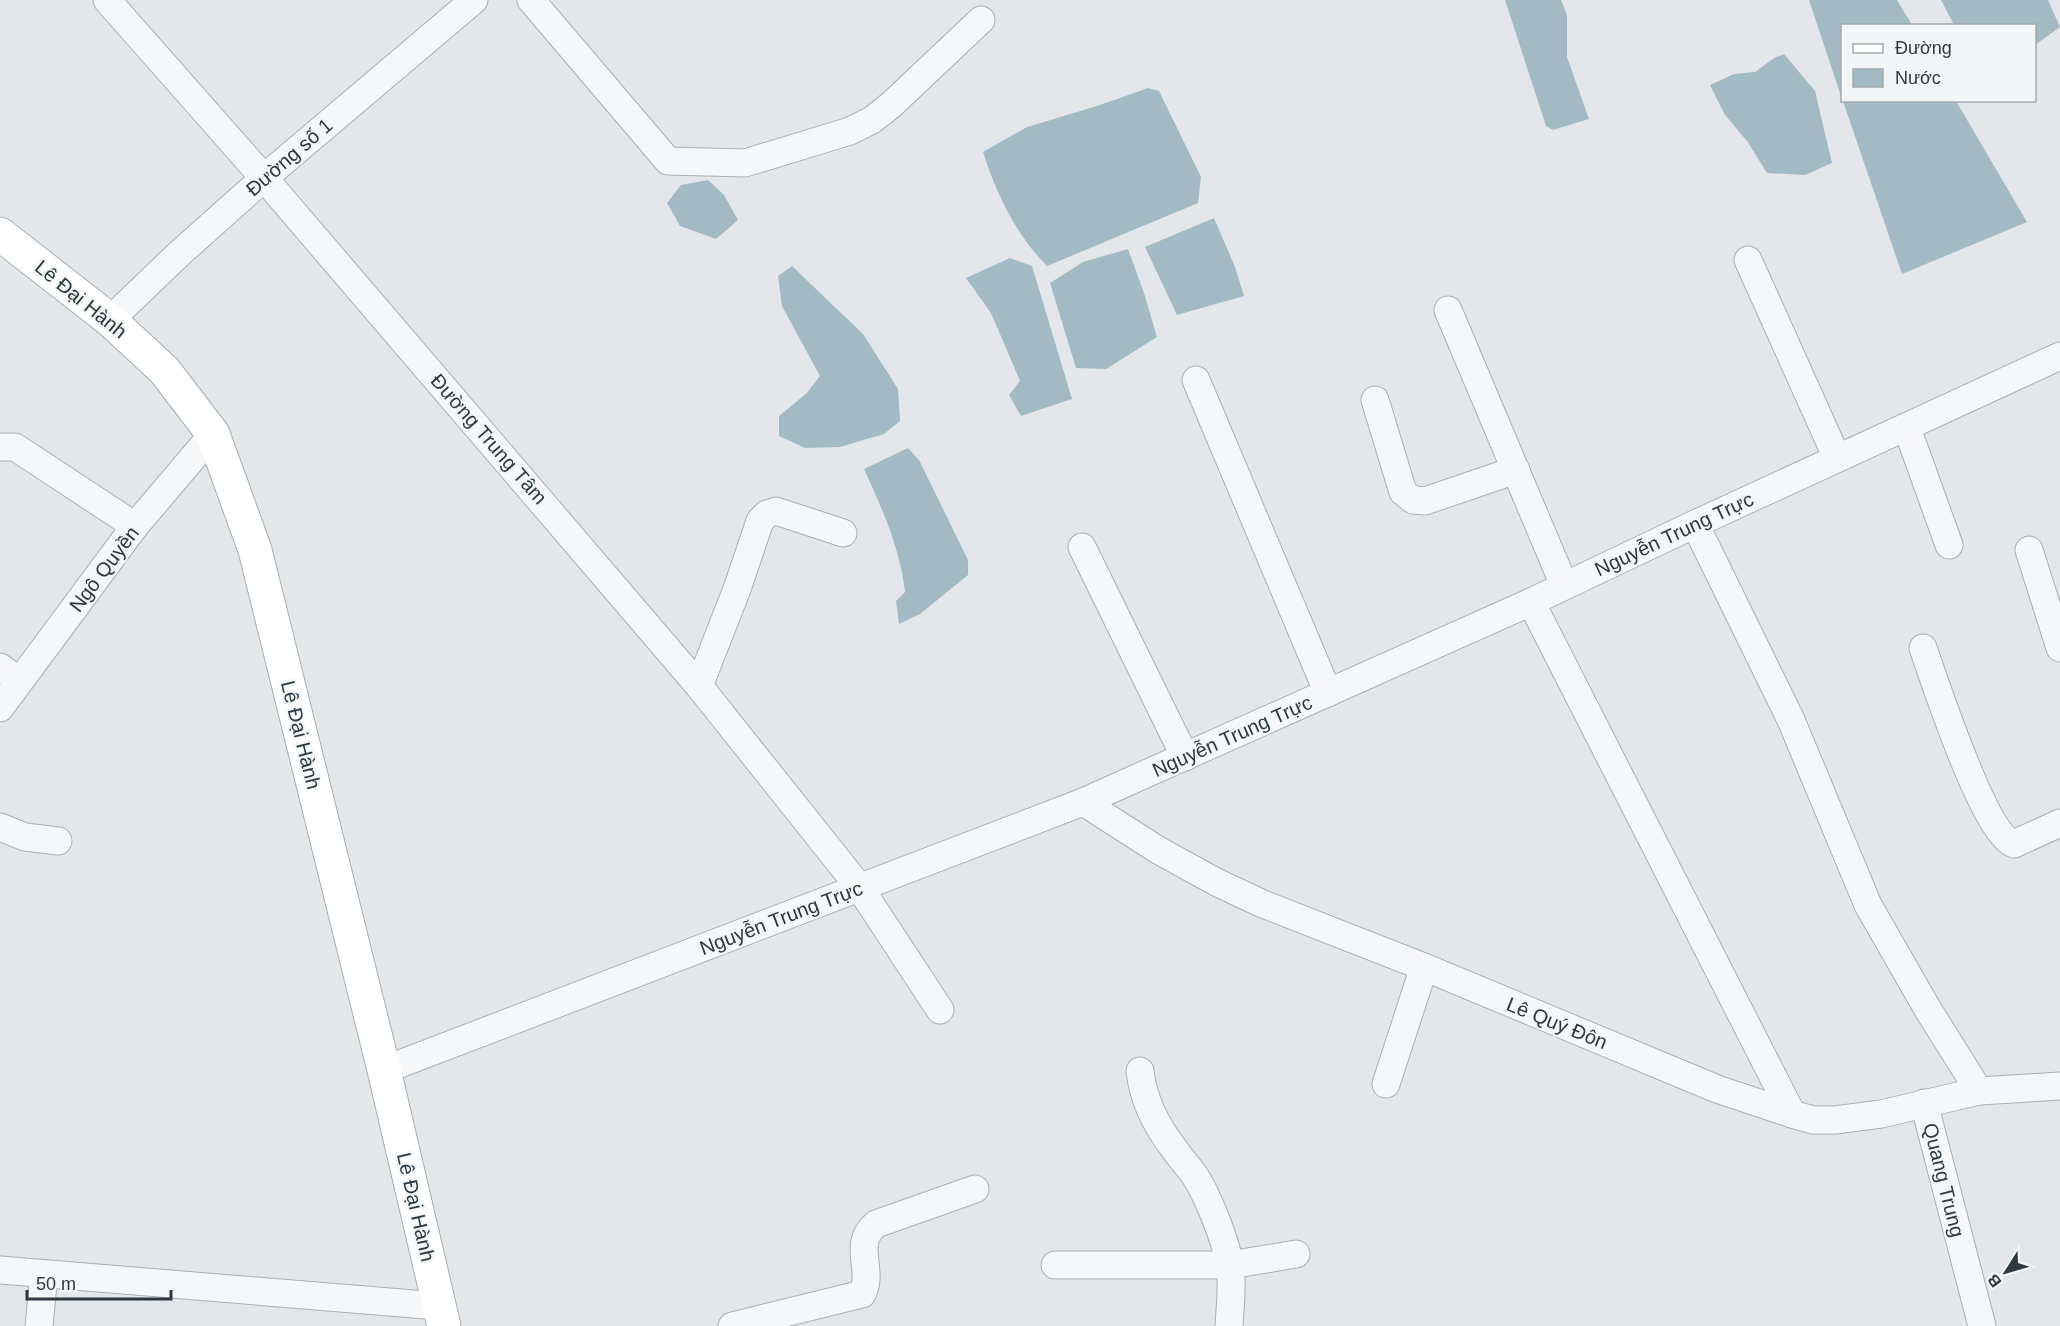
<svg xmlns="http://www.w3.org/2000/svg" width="2060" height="1326" font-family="Helvetica,sans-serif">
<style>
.water{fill:#a3bac5}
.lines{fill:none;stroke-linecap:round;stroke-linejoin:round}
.minor-casing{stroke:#a9afb4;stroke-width:29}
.major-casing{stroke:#a4aeb4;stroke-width:35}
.minor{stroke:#f6f7f9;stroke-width:27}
.major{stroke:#fff;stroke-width:33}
.labels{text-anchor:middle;stroke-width:4.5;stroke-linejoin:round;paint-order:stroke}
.street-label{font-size:20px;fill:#2d3840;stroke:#f3f6f7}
</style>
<rect width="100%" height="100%" fill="#e4e7ea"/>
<g class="water">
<polygon points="1505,0 1561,0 1567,15 1567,57 1589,119 1553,130 1546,126"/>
<polygon points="1809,0 1897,0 1912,25 1842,26 1842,99"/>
<polygon points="1941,0 2048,0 2060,27 2035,45 2034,26 1954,25"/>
<polygon points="1784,54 1815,91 1832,163 1805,175 1767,173 1747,141 1725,115 1710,85 1734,74 1755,72 1774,58"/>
<path d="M1148 88 1159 91 1201 177 1198 203 1047 266C1016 235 996 193 983 152L1027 127 1097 106Z"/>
<polygon points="1843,101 1956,101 2027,222 1902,274"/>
<polygon points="708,180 724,195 738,220 716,239 680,226 667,203 681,185"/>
<polygon points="1214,218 1235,267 1244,296 1177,315 1145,247"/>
<polygon points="1128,249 1144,293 1157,337 1106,369 1076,368 1050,283 1083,262"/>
<polygon points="1010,258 1032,266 1072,399 1021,416 1009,395 1020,381 991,313 966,278"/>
<polygon points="792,266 863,334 898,389 900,421 884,434 840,447 805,448 779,436 779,416 807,393 820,376 782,306 778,276"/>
<path d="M908 448 919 460 968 560V575L920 614 899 624 896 601 905 592C900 547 882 509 864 469Z"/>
</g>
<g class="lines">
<defs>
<g id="minor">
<polyline points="107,0 264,178 699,686 860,888 940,1010"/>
<polyline points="531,0 668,161 745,163 850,131 872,120 891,105 981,20"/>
<polyline points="1748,260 1837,458"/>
<polyline points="1448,310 1564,585"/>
<polyline points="110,320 181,252 264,178 474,0"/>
<polyline points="1196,380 1328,693"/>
<polyline points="1375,400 1403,492 1413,500 1425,501 1516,470"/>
<polyline points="1907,428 1949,545"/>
<polyline points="0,447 15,447 135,526"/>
<polyline points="1695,524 1791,720 1868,905 1927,1008 1979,1091"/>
<polyline points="1082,547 1185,757"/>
<polyline points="2029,550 2060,648"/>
<polyline points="1531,602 1792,1114"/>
<path d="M1923 648C1935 682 1984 833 2014 844L2060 823"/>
<polyline points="0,667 19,681"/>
<polyline points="699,686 737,589 760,521 767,514 776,511 843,533"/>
<polyline points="0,708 135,526 213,434"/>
<polyline points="1083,802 1158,850 1216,882 1263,904 1424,967 1717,1089 1792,1114 1813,1120 1835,1120 1881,1114 1979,1091 2060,1086"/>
<polyline points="0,827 25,837 58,841"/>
<polyline points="384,1070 1083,802 1531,602 1695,524 2060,356"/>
<path d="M1140 1071C1143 1099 1157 1127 1175 1150 1181 1159 1189 1167 1195 1176 1208 1196 1226 1241 1230 1266 1233 1285 1230 1306 1229 1326"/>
<polyline points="1386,1084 1424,967"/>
<polyline points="1924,1103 1982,1326"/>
<polyline points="1055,1265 1230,1265 1296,1254"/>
<polyline points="0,1270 438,1306"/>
<polyline points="39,1326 44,1274"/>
<path d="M732 1326 862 1294C875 1270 851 1245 876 1224L975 1189"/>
</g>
<polyline id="major" points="0,234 110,320 164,370 213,434 255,550 384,1070 444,1326"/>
</defs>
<use href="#minor" class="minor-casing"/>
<use href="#major" class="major-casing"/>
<use href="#minor" class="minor"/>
<use href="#major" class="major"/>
</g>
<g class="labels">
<g class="street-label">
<text transform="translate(289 157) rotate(-41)" y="7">Đường số 1</text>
<text transform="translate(81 299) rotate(39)" y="7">Lê Đại Hành</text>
<text transform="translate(489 439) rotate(49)" y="7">Đường Trung Tâm</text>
<text transform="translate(1674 534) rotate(-25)" y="7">Nguyễn Trung Trực</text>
<text transform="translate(104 569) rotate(-53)" y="7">Ngô Quyền</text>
<text transform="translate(301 735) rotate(76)" y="7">Lê Đại Hành</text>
<text transform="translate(1232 736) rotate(-24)" y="7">Nguyễn Trung Trực</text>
<text transform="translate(781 918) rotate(-21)" y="7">Nguyễn Trung Trực</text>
<text transform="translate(1557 1023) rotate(22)" y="7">Lê Quý Đôn</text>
<text transform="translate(1944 1180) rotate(76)" y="7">Quang Trung</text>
<text transform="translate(416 1207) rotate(77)" y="7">Lê Đại Hành</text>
</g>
</g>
<rect x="1841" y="24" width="195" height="78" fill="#f3f6f7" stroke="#a4aaae" stroke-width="1.5"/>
<rect x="1853" y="44" width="30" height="9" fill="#ffffff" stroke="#a4aaae" stroke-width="1.5"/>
<text x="1895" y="54" font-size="18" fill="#2d3840">Đường</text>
<rect x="1853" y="69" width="30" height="18" fill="#a3bac5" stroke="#a4aaae" stroke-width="1.5"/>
<text x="1895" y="84" font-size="18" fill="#2d3840">Nước</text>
<g transform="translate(2006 1272) rotate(233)" stroke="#f3f6f7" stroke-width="4.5" paint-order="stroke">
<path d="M0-4.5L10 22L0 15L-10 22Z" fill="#2d3840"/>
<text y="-9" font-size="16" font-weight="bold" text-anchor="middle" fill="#2d3840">B</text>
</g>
<path d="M27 1290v9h144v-9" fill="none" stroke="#2d3840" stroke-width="3"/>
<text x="36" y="1290" font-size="18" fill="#2d3840" stroke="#f3f6f7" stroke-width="4.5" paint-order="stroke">50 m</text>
</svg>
